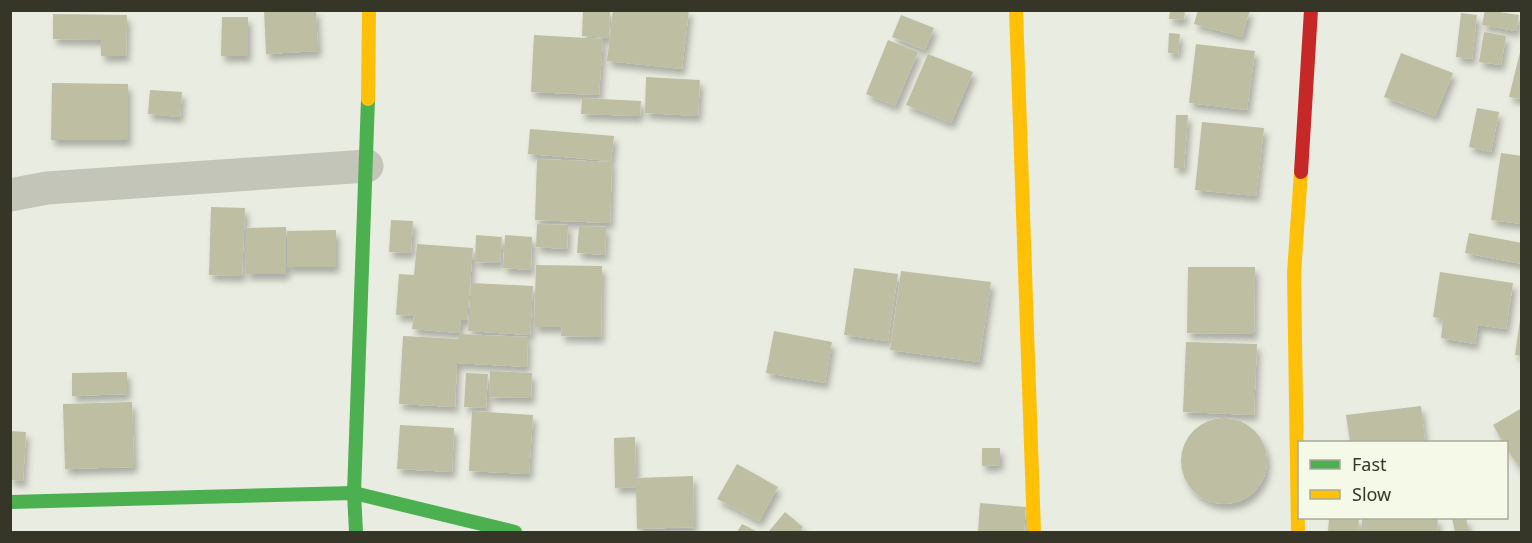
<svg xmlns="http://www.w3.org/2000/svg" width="1532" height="543" font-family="'Noto Sans',sans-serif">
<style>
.building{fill:#bebea2;filter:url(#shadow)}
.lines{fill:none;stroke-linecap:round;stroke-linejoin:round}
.street{stroke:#c3c5b9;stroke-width:33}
.fast{stroke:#4caf50;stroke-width:14}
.slow{stroke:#ffc107;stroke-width:14}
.jam{stroke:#c62828;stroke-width:14}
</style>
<defs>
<filter id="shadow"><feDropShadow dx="3.5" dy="6" stdDeviation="3" flood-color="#0004"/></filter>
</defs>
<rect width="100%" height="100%" fill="#e9ece0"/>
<g class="building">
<polygon points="264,10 316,10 318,51 266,54"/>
<polygon points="583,10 610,10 609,38 582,36"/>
<polygon points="613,10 689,10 682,69 607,61"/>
<polygon points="1170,10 1185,10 1184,20 1169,19"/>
<polygon points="1198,10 1250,10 1242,37 1194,24"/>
<polygon points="1485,10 1519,15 1516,31 1482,25"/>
<polygon points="1461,13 1477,15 1472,59 1456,57"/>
<polygon points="53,14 127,15 126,56 101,56 101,40 53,39"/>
<polygon points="901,15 934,28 925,50 892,37"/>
<polygon points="222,17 248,17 248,56 221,56"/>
<polygon points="1484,32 1506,36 1501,65 1479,62"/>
<polygon points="1169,33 1180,34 1178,54 1168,53"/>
<polygon points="534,35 603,39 599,95 531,92"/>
<polygon points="888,40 918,52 895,106 866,94"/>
<polygon points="1196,44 1255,51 1247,110 1189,103"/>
<polygon points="1522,44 1522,99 1509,97"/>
<polygon points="1401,53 1453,73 1435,116 1384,97"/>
<polygon points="928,54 973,72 951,123 906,105"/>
<polygon points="646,77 700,80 698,116 645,113"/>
<polygon points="52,83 128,84 128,140 51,140"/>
<polygon points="150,90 182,92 180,117 148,114"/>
<polygon points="582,98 641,101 640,116 581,114"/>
<polygon points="1477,108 1499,112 1491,152 1469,147"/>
<polygon points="1176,115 1188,115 1184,168 1174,168"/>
<polygon points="1202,122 1264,128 1256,196 1195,190"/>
<polygon points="530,129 614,136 611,161 528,154"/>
<polygon points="1501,153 1522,156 1522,224 1491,220"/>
<polygon points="537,159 612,162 610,223 535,220"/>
<polygon points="211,207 245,208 242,276 209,275"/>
<polygon points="391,220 413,221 411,253 389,252"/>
<polygon points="537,224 568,225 567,249 536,247"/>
<polygon points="579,226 606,227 605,255 577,253"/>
<polygon points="286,227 286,274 246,274 246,228"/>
<polygon points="336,230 336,267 287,267 287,231"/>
<polygon points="1469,233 1522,243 1522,264 1465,253"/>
<polygon points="476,235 502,237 500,263 475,262"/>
<polygon points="505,235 532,237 531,270 503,268"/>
<polygon points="417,244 473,248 467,320 461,320 459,333 412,329 414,316 396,315 399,274 414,275"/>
<polygon points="536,265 602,266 601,337 561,336 562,327 534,327"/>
<polygon points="1188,267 1255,267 1254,334 1187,333"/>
<polygon points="854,268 898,274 888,341 844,335"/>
<polygon points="901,271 991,282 979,362 890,350"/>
<polygon points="1440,272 1513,283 1506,329 1478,325 1475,344 1441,338 1443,319 1433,317"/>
<polygon points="471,283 533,286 530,335 468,331"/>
<polygon points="1520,320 1522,321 1522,356 1515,355"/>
<polygon points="774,331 832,342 825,383 766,373"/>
<polygon points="459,334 528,337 527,367 457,363 455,407 399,404 403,336 459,339"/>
<polygon points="1186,342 1257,344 1254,415 1183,412"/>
<polygon points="490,371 532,373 531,398 489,397"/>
<polygon points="127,372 127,394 72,396 72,373"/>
<polygon points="466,373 488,374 486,408 464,407"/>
<polygon points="132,402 134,467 65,469 63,404"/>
<polygon points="1421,406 1425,442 1350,442 1346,415"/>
<polygon points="1522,408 1522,471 1506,448 1506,442 1503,442 1493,425"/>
<polygon points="472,411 533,415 529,474 469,471"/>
<circle cx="1224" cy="461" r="43"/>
<polygon points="400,425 454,428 452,472 397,469"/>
<polygon points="10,431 26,432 23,481 10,480"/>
<polygon points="635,437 636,478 693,476 694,527 637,529 636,487 615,488 614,438"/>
<polygon points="982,448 1000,448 1000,465 982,466"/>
<polygon points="737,464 778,487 759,521 717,499"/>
<polygon points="980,503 1026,507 1024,532 978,532"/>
<polygon points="785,512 803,527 798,532 771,532 769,531"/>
<polygon points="1329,518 1359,518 1358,532 1328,532"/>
<polygon points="1362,518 1438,518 1437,532 1361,532"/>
<polygon points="1452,518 1466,518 1469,532 1455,532"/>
<polygon points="742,524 758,532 737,532"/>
</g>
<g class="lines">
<polyline class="street" points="10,195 47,188 367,166"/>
<g class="fast">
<polyline points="10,502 354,493 515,532"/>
<polyline points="356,532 354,493 368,99"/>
</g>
<g class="slow">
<polyline points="1016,10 1034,532"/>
<polyline points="368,99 369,10"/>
<polyline points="1298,532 1294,273 1301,172"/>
</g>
<polyline class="jam" points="1301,172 1311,10"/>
</g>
<rect width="1532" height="543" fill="none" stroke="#353628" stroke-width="24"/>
<rect x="1298" y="441" width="210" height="78" fill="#f5f9e7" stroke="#a8ab9b" stroke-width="1.5"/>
<rect x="1310" y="460" width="30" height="9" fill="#4caf50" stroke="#a8ab9b" stroke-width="1.5"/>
<text x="1352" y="471" font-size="18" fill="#353628">Fast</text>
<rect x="1310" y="490" width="30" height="9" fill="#ffc107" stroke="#a8ab9b" stroke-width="1.5"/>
<text x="1352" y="501" font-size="18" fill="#353628">Slow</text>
</svg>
